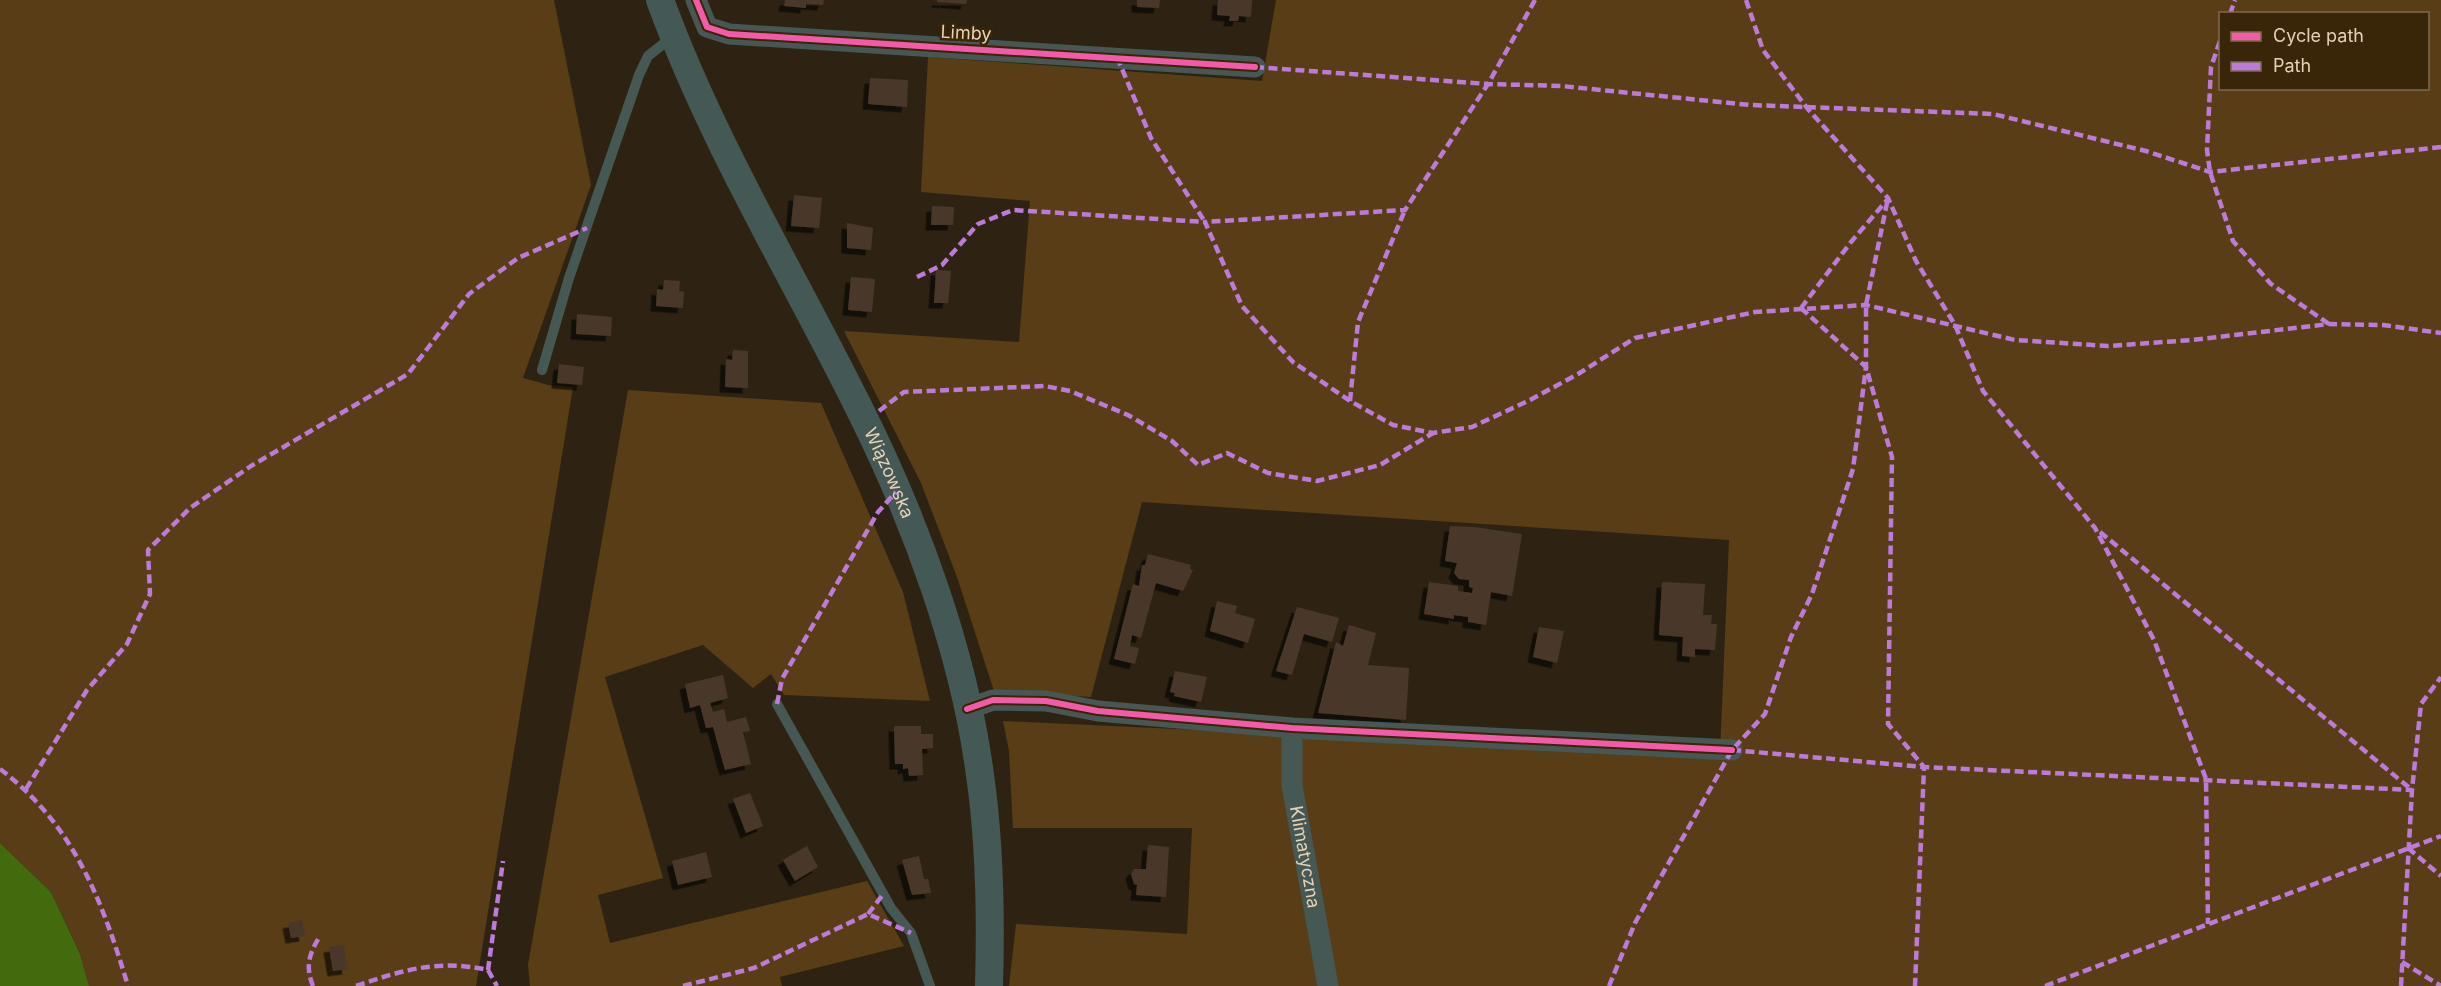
<svg xmlns="http://www.w3.org/2000/svg" width="2441" height="986" font-family="Inter,sans-serif">
<style>
.green{fill:#583d17;fill-rule:evenodd}
.water{fill:#436a0d}
.building{fill:#4a3829;filter:url(#shadow)}
.lines{fill:none;stroke-linecap:round;stroke-linejoin:round}
.lane{stroke:#465853;stroke-width:10}
.street{stroke:#465853;stroke-width:21}
.secondary{stroke:#445955;stroke-width:28}
.quiet{stroke:#bd7bd9;stroke-width:4.5;stroke-dasharray:9 4.5;stroke-linecap:butt}
.cycleway-casing{stroke:#392508;stroke-width:10}
.cycleway{stroke:#f35aa7;stroke-width:6}
.labels{text-anchor:middle;stroke-width:5;stroke-linejoin:round;paint-order:stroke}
.street-label{font-size:18px;fill:#e7d1b6;stroke:#392508}
</style>
<defs>
<filter id="shadow"><feDropShadow dx="-5.5" dy="5.5" stdDeviation="0" flood-color="#0009"/></filter>
</defs>
<rect width="100%" height="100%" fill="#2e2313"/>
<g class="green">
<polygon points="0,0 554,0 591,185 523,378 548,385 573,387 476,986 89,986 80,954 51,892 0,843"/>
<path d="M1276 0H2441V986H1009L1016 924 1187 934 1192 828H1013L1009 751 1003 721 1720 754 1729 540 1142 502 1091 697 994 691 957 577 921 483 844 331 1019 342 1030 201 921 192 928 57 1262 81ZM2220 14H2428V88H2220Z"/>
<polygon points="628,390 821,403 903,592 930,701 784,695 771,674 753,688 703,645 605,677 663,878 598,895 610,943 867,881 904,946 780,977 782,986 530,986 528,965"/>
</g>
<polygon class="water" points="0,843 51,892 80,954 89,986 0,986"/>
<g class="building">
<polygon points="785,0 824,0 823,5 806,4 806,8 784,6"/>
<polygon points="937,0 967,0 966,4 937,2"/>
<polygon points="1137,0 1160,0 1159,8 1137,7"/>
<polygon points="1218,0 1252,0 1251,17 1239,16 1238,21 1229,21 1230,16 1217,15"/>
<polygon points="870,78 908,80 907,107 868,104"/>
<polygon points="794,195 822,198 819,228 791,226"/>
<polygon points="932,206 954,207 953,225 931,225"/>
<polygon points="847,223 873,228 871,250 847,248"/>
<polygon points="936,270 951,271 948,303 934,303"/>
<polygon points="851,277 875,279 872,312 848,310"/>
<polygon points="664,280 680,281 679,291 684,292 683,308 656,306 657,289 663,290"/>
<polygon points="577,314 612,317 611,336 576,334"/>
<polygon points="733,350 748,351 748,388 725,387 726,359 732,360"/>
<polygon points="559,364 584,367 582,385 557,383"/>
<polygon points="1450,526 1474,527 1522,534 1512,596 1491,592 1486,625 1468,622 1468,617 1454,615 1454,619 1424,614 1429,582 1458,586 1458,591 1472,593 1473,588 1469,587 1469,580 1459,579 1454,573 1457,563 1445,561"/>
<polygon points="1148,554 1191,565 1190,569 1193,570 1183,591 1156,583 1141,638 1132,635 1130,646 1139,648 1135,664 1114,659 1133,584 1139,586 1142,565 1145,565"/>
<polygon points="1662,582 1705,584 1703,615 1712,615 1711,624 1717,624 1715,650 1695,649 1695,657 1682,656 1683,637 1659,635"/>
<polygon points="1217,601 1237,606 1235,613 1255,619 1248,643 1210,631"/>
<polygon points="1297,607 1339,618 1332,642 1304,634 1292,675 1276,671"/>
<polygon points="1349,625 1376,633 1368,665 1409,668 1406,720 1318,713 1336,642 1343,646"/>
<polygon points="1539,627 1564,631 1557,663 1533,657"/>
<polygon points="1175,671 1207,677 1201,702 1174,696 1175,693 1170,692"/>
<polygon points="723,675 728,698 710,703 713,712 724,709 727,722 746,717 750,731 743,732 751,764 725,770 713,727 706,728 700,705 690,708 685,684"/>
<polygon points="894,726 921,726 921,734 933,734 933,748 922,749 923,775 909,776 908,768 903,769 903,764 895,764"/>
<polygon points="750,793 763,826 746,833 733,799"/>
<polygon points="1148,845 1169,847 1166,897 1136,895 1137,885 1134,884 1131,874 1134,869 1146,869"/>
<polygon points="807,846 818,867 795,881 783,860"/>
<polygon points="706,852 712,877 678,885 672,861"/>
<polygon points="919,856 924,879 928,879 931,893 912,895 902,860"/>
<polygon points="302,920 305,936 291,938 288,923"/>
<polygon points="344,945 348,969 333,971 329,947"/>
</g>
<g class="lines">
<g class="lane">
<polyline points="542,370 569,278 639,75 648,56 672,37"/>
<polyline points="777,704 891,908 911,933 930,986"/>
</g>
<g class="street">
<polyline points="696,0 707,27 729,34 1255,67"/>
<polyline points="967,709 993,700 1046,701 1098,711 1292,728 1732,750"/>
<path id="s1" d="M1292 728V785L1328 986"/>
</g>
<path class="secondary" id="s2" d="M660 0C713 145 794 276 862 414 916 523 964 653 980 775 990 844 991 916 989 986"/>
<g class="quiet">
<polyline points="1535,0 1488,84 1405,210 1205,222 1242,306 1293,362 1350,401 1393,425 1433,433 1472,427 1530,400 1578,374 1635,338 1755,312 1866,305 2015,340 2108,346 2192,340 2329,324 2383,325 2441,333"/>
<polyline points="1746,0 1763,50 1807,108 1888,198 1916,261 1955,325 1983,391 2095,528 2154,640 2206,779 2208,924"/>
<polyline points="2230,14 2235,0"/>
<polyline points="2220,41 2211,67 2207,150 2210,172 2233,241 2271,284 2329,324"/>
<polyline points="1117,57 1151,138 1205,222"/>
<polyline points="1255,67 1488,84 1561,86 1750,105 1993,114 2146,151 2210,172 2441,147"/>
<polyline points="917,277 942,265 978,224 1013,210 1205,222"/>
<polyline points="1801,308 1866,367 1892,457 1888,724 1924,767 1915,986"/>
<polyline points="1801,308 1851,242 1887,200"/>
<polyline points="1350,401 1358,322 1405,210"/>
<polyline points="879,411 904,392 1045,386 1070,391 1128,415 1172,441 1198,465 1227,453 1268,473 1317,481 1380,465 1433,433"/>
<polyline points="2100,532 2412,790"/>
<polyline points="777,704 782,679 878,512 896,492"/>
<polyline points="1732,750 1924,767 2412,790"/>
<path d="M0 769C74 825 102 900 128 986"/>
<polyline points="26,789 87,690 127,644 150,594 148,550 190,508 251,466 408,374 469,294 518,258 587,228"/>
<polyline points="2408,848 2441,876"/>
<polyline points="868,914 884,893"/>
<polyline points="2402,962 2441,986"/>
<polyline points="488,970 503,861"/>
<path d="M313 986C305 966 309 954 320 936"/>
<path d="M356 986C403 970 438 959 488 970L497 986"/>
<polyline points="683,986 754,968 868,914 911,933"/>
<polyline points="1609,986 1635,923 1732,750 1765,714 1791,637 1812,594 1853,469 1866,367 1866,305 1888,198"/>
<polyline points="2045,986 2441,836"/>
<polyline points="2401,986 2412,790 2421,704 2441,677"/>
</g>
<defs>
<g id="cycleway">
<polyline points="696,0 707,27 729,34 1255,67"/>
<polyline points="967,709 993,700 1046,701 1098,711 1292,728 1732,750"/>
</g>
</defs>
<use href="#cycleway" class="cycleway-casing"/>
<use href="#cycleway" class="cycleway"/>
</g>
<g class="labels">
<g class="street-label">
<text transform="translate(966 33) rotate(3)" y="6">Limby</text>
<text dy="6" stroke="none"><textPath href="#s2" startOffset="526">Wiązowska</textPath></text>
<text dy="6" stroke="none"><textPath href="#s1" startOffset="130">Klimatyczna</textPath></text>
</g>
</g>
<rect x="2219" y="12" width="210" height="78" fill="#392508" stroke="#7f6a4e" stroke-width="1.5"/>
<rect x="2231" y="32" width="30" height="9" fill="#f35aa7" stroke="#7f6a4e" stroke-width="1.5"/>
<text x="2273" y="42" font-size="18" fill="#e7d1b6">Cycle path</text>
<rect x="2231" y="62" width="30" height="9" fill="#bd7bd9" stroke="#7f6a4e" stroke-width="1.5"/>
<text x="2273" y="72" font-size="18" fill="#e7d1b6">Path</text>
</svg>
